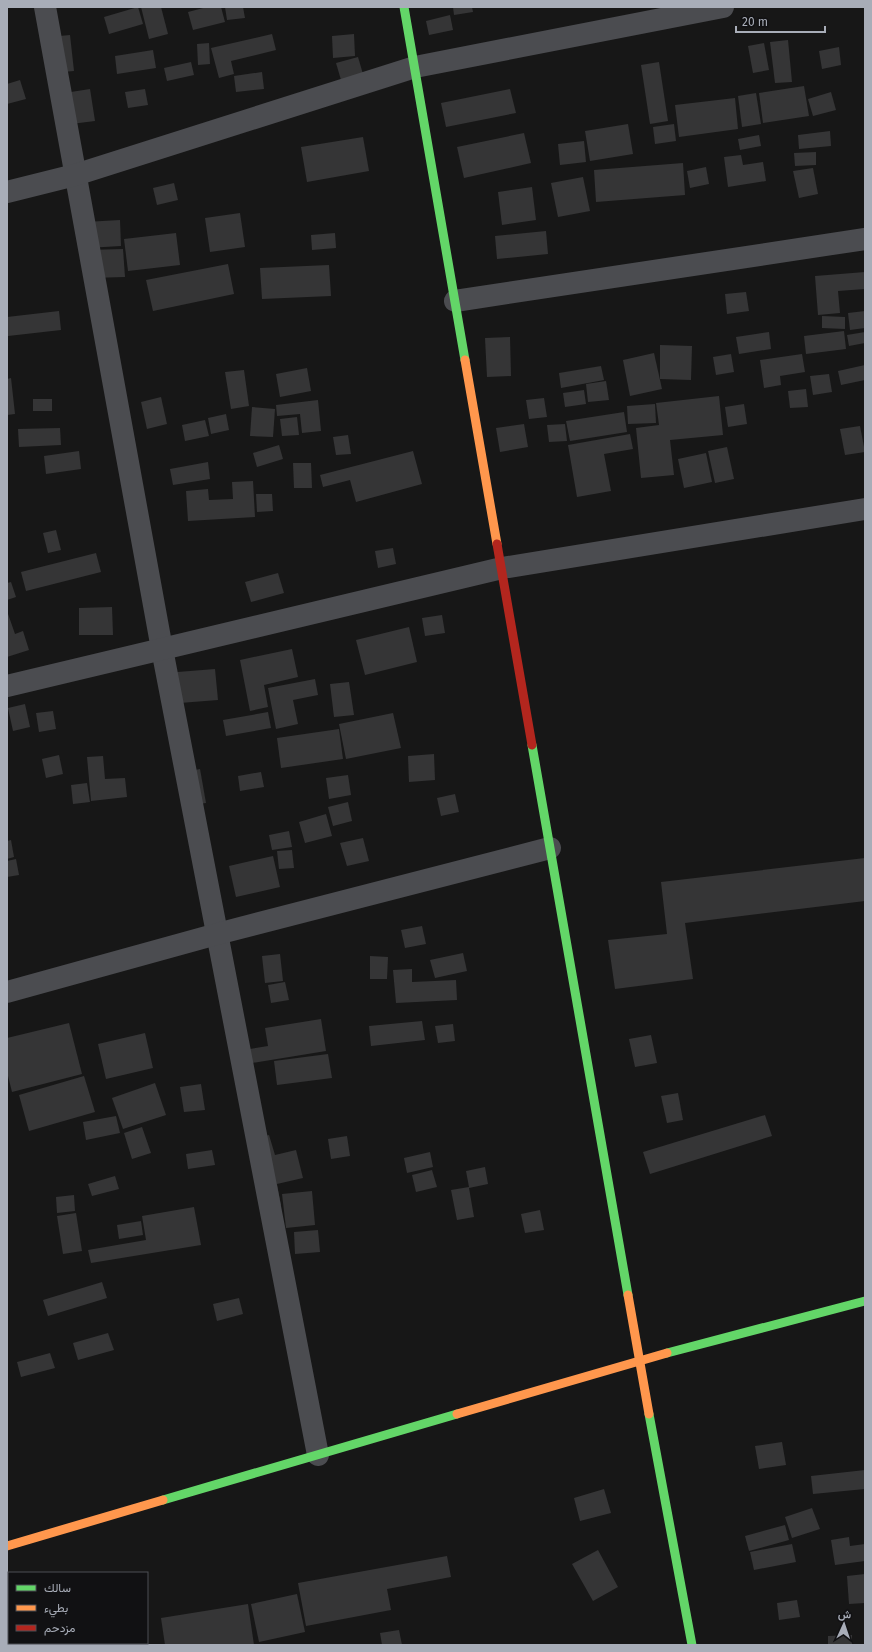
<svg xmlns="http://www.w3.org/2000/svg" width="872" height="1652" font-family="'Fira Sans',Vazirmatn,sans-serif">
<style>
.building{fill:#353536}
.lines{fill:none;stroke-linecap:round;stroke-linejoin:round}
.street{stroke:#4b4c50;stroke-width:22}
.fast{stroke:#63d668;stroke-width:9}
.slow{stroke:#ff974d;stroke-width:9}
.jam{stroke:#b3261e;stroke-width:9}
</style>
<rect width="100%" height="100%" fill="#171717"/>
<g class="building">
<polygon points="138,7 143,24 109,34 104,17"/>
<polygon points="141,7 161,7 168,34 149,39"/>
<polygon points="207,7 221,7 225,22 193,30 188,12"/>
<polygon points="225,7 243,7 245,18 227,20"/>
<polygon points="453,7 472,7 473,12 454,15"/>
<polygon points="450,15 453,30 429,35 426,21"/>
<polygon points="272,34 276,50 231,61 234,74 219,78 211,48"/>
<polygon points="354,34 355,56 333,58 332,36"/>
<polygon points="70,35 74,71 52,73 49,37"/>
<polygon points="788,40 792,82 775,83 770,42"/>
<polygon points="209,43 210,64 198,65 197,44"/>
<polygon points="764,43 769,70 753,73 748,46"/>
<polygon points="839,47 841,65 822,69 819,51"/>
<polygon points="153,50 156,68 117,74 115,56"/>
<polygon points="358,57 363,74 341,80 336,63"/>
<polygon points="191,62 194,75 167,81 164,68"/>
<polygon points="659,62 668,121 650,124 641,65"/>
<polygon points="262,72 264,89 236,92 234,76"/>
<polygon points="20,80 26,99 7,104 7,84"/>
<polygon points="804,86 809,116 763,123 759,93"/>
<polygon points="90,89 95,121 63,125 58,94"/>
<polygon points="145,89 148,105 128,108 125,92"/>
<polygon points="510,89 516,113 446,127 441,103"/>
<polygon points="831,92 836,110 813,116 808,99"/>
<polygon points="756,93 761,124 742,127 738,96"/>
<polygon points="735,98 738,129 679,137 675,105"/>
<polygon points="628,124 633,154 590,161 585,131"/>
<polygon points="674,124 676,141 655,144 653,127"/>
<polygon points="830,131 831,146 799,149 798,135"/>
<polygon points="524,133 531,163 464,178 457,147"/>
<polygon points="759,135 761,146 740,150 738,139"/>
<polygon points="363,137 369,171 307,182 301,147"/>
<polygon points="584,141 586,162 560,165 558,144"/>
<polygon points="816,152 816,165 795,166 794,153"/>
<polygon points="741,155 743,165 763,162 766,181 728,187 724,157"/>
<polygon points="683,163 685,195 596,202 594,170"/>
<polygon points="706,167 709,184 690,188 687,171"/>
<polygon points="813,168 818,194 799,198 793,171"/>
<polygon points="583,177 590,211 558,217 551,183"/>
<polygon points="174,183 178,200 157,205 153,188"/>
<polygon points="532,187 536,220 502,225 498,192"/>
<polygon points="240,213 245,247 210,252 205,218"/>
<polygon points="120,220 121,246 87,248 85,222"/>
<polygon points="546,231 548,254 497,259 495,236"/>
<polygon points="176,233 180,265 128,271 124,239"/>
<polygon points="335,233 336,248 312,250 311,235"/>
<polygon points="123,249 125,277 90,278 88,250"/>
<polygon points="228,264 234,294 153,311 146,280"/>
<polygon points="329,265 331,296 262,299 260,268"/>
<polygon points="865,272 865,289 838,291 840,313 818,315 815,276"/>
<polygon points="746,292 749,311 727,314 725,294"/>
<polygon points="59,311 61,330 8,336 7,317"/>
<polygon points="865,311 865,328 850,330 848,313"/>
<polygon points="822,316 845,317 845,329 822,328"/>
<polygon points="844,331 846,349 806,354 804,336"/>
<polygon points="769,332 771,349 739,354 736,337"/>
<polygon points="865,332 865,343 849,346 847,335"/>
<polygon points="510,337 511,376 487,377 485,338"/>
<polygon points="660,345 692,346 691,380 660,379"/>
<polygon points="654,353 662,389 630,396 623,360"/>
<polygon points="731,354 734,372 716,375 713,357"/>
<polygon points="802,354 805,372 780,376 781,385 764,388 760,360"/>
<polygon points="865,365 865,380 841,385 838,371"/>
<polygon points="601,366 604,380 561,388 559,373"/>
<polygon points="307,368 311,391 280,397 276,374"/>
<polygon points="244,370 249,406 231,409 225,372"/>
<polygon points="829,374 832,392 813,395 810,376"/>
<polygon points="11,378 15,414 7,415 7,379"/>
<polygon points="606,381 609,400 588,402 586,384"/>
<polygon points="806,389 808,407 790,408 788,391"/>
<polygon points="584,390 586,404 565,407 563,393"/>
<polygon points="719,396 723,435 670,440 674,475 641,478 636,428 659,425 656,403"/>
<polygon points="161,397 167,424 147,429 141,402"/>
<polygon points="544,398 547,417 529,419 526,400"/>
<rect x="33" y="399" width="19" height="12"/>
<polygon points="318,400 321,431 302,433 300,414 277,416 276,405"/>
<polygon points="655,404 656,423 628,424 627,406"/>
<polygon points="744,404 747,424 728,427 725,407"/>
<polygon points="252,407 275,409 273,437 250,436"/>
<polygon points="624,412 627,432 570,441 566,421"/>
<polygon points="226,414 229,430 211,434 208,418"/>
<polygon points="297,417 299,435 282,436 280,419"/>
<polygon points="205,420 209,436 185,441 182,425"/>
<polygon points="524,424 528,447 500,452 496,428"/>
<polygon points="565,424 567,441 549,442 547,425"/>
<polygon points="860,426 865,452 845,455 840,429"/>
<polygon points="60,428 61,445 19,447 18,429"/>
<polygon points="630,434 633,449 604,454 611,491 577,497 568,445"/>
<polygon points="348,435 351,454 336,455 333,437"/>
<polygon points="279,445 283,459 257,467 253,453"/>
<polygon points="727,447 734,479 715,483 708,451"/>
<polygon points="79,451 81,469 46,474 44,456"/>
<polygon points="413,451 422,484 356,502 350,480 323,487 320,475"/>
<polygon points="706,453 712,482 684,488 678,459"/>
<polygon points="208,462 210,479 173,485 170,469"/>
<polygon points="293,463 311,463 312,488 294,488"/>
<polygon points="253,481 255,517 188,521 186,491 208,489 209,500 233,499 232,482"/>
<polygon points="256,494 272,494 273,511 257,512"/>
<polygon points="56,530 61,550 48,553 43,533"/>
<polygon points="393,548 396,564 378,568 375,551"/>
<polygon points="96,553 101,572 26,591 21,572"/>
<polygon points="278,573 284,593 251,602 245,582"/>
<polygon points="11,582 16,597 7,600 7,583"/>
<polygon points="112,607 113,635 79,635 79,608"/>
<polygon points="7,611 15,634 23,631 29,650 7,657"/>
<polygon points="442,615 445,633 425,636 422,618"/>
<polygon points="409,627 417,662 365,675 356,640"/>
<polygon points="292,649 298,677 264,685 268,707 250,711 240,660"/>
<polygon points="215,669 218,700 167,704 165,673"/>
<polygon points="315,679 318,695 293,700 298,724 276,729 268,688"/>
<polygon points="349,682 354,715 334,717 330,684"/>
<polygon points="25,704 30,727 13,731 8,708"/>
<polygon points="53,711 56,729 39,732 36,713"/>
<polygon points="268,712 271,728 226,736 223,720"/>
<polygon points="393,713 401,748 346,759 339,724"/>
<polygon points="339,729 343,759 281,768 277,738"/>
<polygon points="434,754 435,780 409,782 408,756"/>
<polygon points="59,755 63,774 46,778 42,759"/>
<polygon points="103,756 105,779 125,778 127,797 91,801 87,757"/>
<polygon points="200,769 206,803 186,806 180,773"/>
<polygon points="261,772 264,787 240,791 238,776"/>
<polygon points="348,775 351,795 329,799 326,778"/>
<polygon points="87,783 90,802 73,804 71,785"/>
<polygon points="455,794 459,812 441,816 437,798"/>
<polygon points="348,802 352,821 333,826 328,807"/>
<polygon points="326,814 332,836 305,843 299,822"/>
<polygon points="289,831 292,847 272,850 269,835"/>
<polygon points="363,838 369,861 347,866 340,843"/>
<polygon points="11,840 14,857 7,859 7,841"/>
<polygon points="292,850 294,868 279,869 277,851"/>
<polygon points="273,856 280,887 236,897 229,866"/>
<polygon points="865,858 865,901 685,923 693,979 615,989 608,940 667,934 661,882"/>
<polygon points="16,859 19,875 7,877 7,861"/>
<polygon points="422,926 426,944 405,948 401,930"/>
<polygon points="463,953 467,971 435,978 430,960"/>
<polygon points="280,954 283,981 265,983 262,956"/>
<polygon points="370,956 388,957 387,979 370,979"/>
<polygon points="412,969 412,982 456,980 457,1000 396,1003 393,970"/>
<polygon points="285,982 289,1000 271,1003 268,985"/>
<polygon points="321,1019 326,1051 252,1063 250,1049 268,1046 265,1028"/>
<polygon points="422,1021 425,1040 371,1046 369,1026"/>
<polygon points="69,1023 82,1074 12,1092 7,1072 7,1038"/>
<polygon points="453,1024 455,1041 438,1043 435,1026"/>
<polygon points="145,1033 153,1068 106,1079 98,1044"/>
<polygon points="651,1035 657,1063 635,1067 629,1039"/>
<polygon points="328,1054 332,1078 277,1085 274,1061"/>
<polygon points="84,1076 95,1112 29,1131 19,1095"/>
<polygon points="155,1083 166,1115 123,1129 112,1098"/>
<polygon points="201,1084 205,1110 184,1112 180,1087"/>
<polygon points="678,1093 683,1120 667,1123 661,1096"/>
<polygon points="765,1115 772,1136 650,1174 643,1152"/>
<polygon points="116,1116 120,1133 86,1140 83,1122"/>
<polygon points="142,1127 151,1153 132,1159 124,1133"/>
<polygon points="269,1135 275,1155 296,1150 303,1178 277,1184 281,1205 264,1209 248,1140"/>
<polygon points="347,1136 350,1156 331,1159 328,1139"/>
<polygon points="212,1150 215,1165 188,1169 186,1154"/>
<polygon points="430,1152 433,1167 407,1173 404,1158"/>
<polygon points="485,1167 488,1184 469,1188 474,1217 457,1220 451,1190 469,1187 466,1171"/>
<polygon points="432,1170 437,1187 416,1192 412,1175"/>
<polygon points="115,1176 119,1189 92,1196 88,1184"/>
<polygon points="312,1191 315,1225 286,1228 282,1194"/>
<polygon points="74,1195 75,1211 57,1213 56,1197"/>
<polygon points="194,1207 201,1245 91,1263 88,1250 146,1240 142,1216"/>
<polygon points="540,1210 544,1230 525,1233 521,1214"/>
<polygon points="76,1213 82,1251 63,1254 57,1216"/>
<polygon points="141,1221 143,1235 119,1239 117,1225"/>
<polygon points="318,1230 320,1252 295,1254 294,1232"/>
<polygon points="102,1282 107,1298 48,1316 43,1300"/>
<polygon points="239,1298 243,1314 217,1321 213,1304"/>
<polygon points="108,1333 114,1350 78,1360 73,1343"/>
<polygon points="50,1353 55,1368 21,1377 17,1362"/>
<polygon points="782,1442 786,1465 759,1469 755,1446"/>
<polygon points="865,1470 865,1489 813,1494 811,1476"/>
<polygon points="604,1489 611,1513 580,1521 574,1498"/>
<polygon points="812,1508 820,1529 792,1538 785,1517"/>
<polygon points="785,1525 789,1540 749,1551 745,1536"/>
<polygon points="849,1537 850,1546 865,1544 865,1561 835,1565 831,1540"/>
<polygon points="792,1544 796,1562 754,1570 750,1552"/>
<polygon points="598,1550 618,1587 593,1601 572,1564"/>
<polygon points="447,1556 451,1577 387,1589 391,1610 306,1626 298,1583"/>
<polygon points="865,1574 865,1603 849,1604 847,1576"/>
<polygon points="297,1594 305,1632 259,1642 251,1604"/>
<polygon points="797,1600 800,1617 779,1620 777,1603"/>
<polygon points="248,1604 254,1645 165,1645 161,1618"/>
<polygon points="399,1630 402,1645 382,1645 380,1633"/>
<polygon points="852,1635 852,1645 828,1645 828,1636"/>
</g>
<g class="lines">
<g class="street">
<polyline points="45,7 162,649 318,1455"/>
<polyline points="7,192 75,175 415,67 723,7"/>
<polyline points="455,301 865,239"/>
<polyline points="7,686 502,568 865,509"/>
<polyline points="7,992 217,934 550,848"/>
</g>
<g class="fast">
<polyline points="404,7 465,360"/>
<polyline points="532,745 628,1295"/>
<polyline points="667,1353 865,1301"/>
<polyline points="649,1414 692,1645"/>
<polyline points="163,1500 457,1414"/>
</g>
<g class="slow">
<polyline points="465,360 497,544"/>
<polyline points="628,1295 649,1414"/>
<polyline points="457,1414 667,1353"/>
<polyline points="7,1546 163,1500"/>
</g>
<polyline class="jam" points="497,544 532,745"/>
</g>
<rect width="872" height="1652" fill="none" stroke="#a8adb8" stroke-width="16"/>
<rect x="8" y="1572" width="140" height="72" fill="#111113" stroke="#4d4f55"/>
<rect x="16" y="1585" width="20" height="6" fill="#63d668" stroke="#4d4f55"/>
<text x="44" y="1592" font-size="12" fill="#a8adb8">سالك</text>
<rect x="16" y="1605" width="20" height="6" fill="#ff974d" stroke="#4d4f55"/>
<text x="44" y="1612" font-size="12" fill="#a8adb8">بطيء</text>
<rect x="16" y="1625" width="20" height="6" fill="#b3261e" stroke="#4d4f55"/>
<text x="44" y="1632" font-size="12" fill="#a8adb8">مزدحم</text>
<g transform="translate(844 1624) rotate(3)" stroke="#111113" stroke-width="3" paint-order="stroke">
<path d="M0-3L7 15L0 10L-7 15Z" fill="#a8adb8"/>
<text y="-6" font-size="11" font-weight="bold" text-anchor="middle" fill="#a8adb8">ش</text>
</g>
<path d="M736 26v6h89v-6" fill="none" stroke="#a8adb8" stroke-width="2"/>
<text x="742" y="26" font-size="12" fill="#a8adb8" stroke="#111113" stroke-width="3" paint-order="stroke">20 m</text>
</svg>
